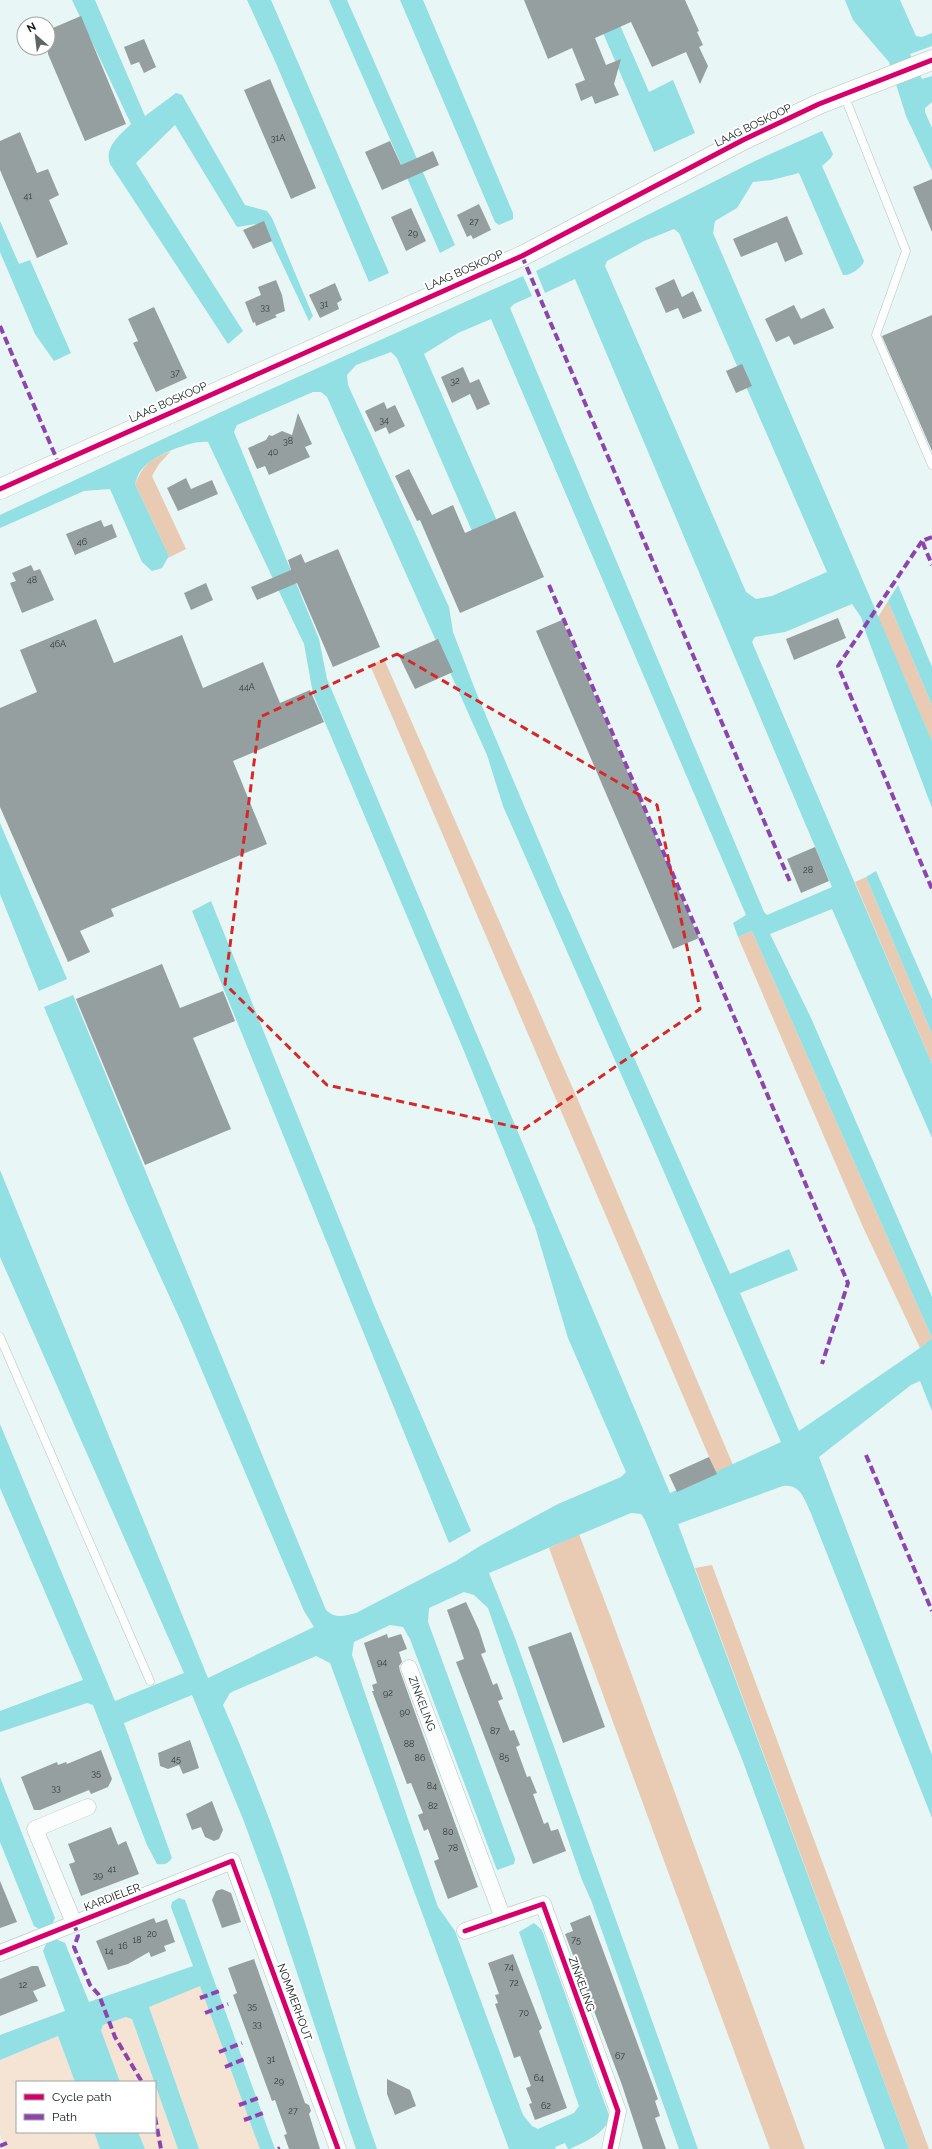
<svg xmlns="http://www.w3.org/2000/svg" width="932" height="2149" font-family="Raleway,sans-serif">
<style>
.green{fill:#f5e4d4}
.forest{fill:#e8cbb2}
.water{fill:#92dfe4;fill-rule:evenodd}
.building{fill:#959f9f}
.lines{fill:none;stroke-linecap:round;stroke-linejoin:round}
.service-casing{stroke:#b9c3c3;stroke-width:9}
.minor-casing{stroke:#b9c3c3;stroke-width:17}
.tertiary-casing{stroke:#b9c3c3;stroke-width:21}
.service{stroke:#fcfefe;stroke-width:8}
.minor{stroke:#fcfefe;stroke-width:16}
.tertiary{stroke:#fcfefe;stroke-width:20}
.quiet{stroke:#8e44ad;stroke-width:4;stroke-dasharray:8 4;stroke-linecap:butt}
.cycleway-casing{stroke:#fff;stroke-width:8}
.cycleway{stroke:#d6006c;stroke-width:5}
.marked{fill:none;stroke:#d62828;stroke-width:3;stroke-dasharray:8 5;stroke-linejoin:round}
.labels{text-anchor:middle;stroke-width:4;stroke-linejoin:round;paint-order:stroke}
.number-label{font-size:9px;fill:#313a3a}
.street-label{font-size:11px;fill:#101919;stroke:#fff}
</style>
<rect width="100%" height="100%" fill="#e9f6f6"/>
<g class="green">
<polygon points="201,1985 260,2149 199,2149 149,2007"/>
<polygon points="127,2017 132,2019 154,2082 120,2082 101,2030 103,2025"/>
<polygon points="58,2036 75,2082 17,2082 17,2132 94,2132 100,2149 5,2149 0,2134 0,2060"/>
<polygon points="155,2084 178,2149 145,2149 138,2132 155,2132"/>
</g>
<g class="forest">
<path d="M171 451 159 464 152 476 186 549 168 558 169 556 135 484C145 462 150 460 171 451Z"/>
<polygon points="888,601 932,705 932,741 878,617"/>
<polygon points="384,659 578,1100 733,1465 716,1473 370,665"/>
<polygon points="866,877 932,1034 932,1064 855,882"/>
<polygon points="752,931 932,1338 920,1348 863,1227 738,937"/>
<polygon points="579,1534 610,1615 805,2149 770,2149 549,1548"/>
<polygon points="712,1565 929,2149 909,2149 695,1568"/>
</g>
<g class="water">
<path d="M72 0H95L145 116 176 93 182 95 245 205 267 211 272 218 313 316 309 321 263 223 237 227 175 125 136 163 243 331 228 344 110 164C104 147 120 135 131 124Z"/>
<polygon points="247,0 271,0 389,273 369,282 275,61"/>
<polygon points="329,0 347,0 455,245 440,253"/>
<polygon points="400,0 423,0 513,213 513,219 499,225 495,222"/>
<polygon points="589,0 609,0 649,92 673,80 695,133 654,152"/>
<polygon points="845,0 900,0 916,36 922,37 932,33 932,46 910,54 922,79 932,76 932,102 925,108 925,112 932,128 932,171 906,116 889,62 853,20"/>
<path d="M822 131 833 154 831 158 822 166 864 261C862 268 850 276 843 275L799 173 772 180 753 182 737 208 715 221 713 233 932 741V808L867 636 861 617 852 604 785 632 755 637 752 642 932 1064V1138L832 909 770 934 811 1018 932 1297V1411L920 1381 911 1385 819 1457 932 1755V1818L810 1511C804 1498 800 1484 783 1486L678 1524 909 2149H885L742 1759 645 1520 641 1514 631 1513 489 1573 515 1638 698 2149H679L591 1900 582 1880 488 1608 474 1595 464 1592 429 1608 428 1622 515 1859 514 1864 497 1870 410 1639 403 1627 390 1625 354 1642 352 1655 438 1907 455 1931 523 2115 532 2126 538 2129 574 2113 579 2106 519 1932 534 1923 542 1930 610 2118C603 2135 586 2141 570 2149H568L565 2143 555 2147 556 2149H509L330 1663 316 1656 234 1691 230 1693 223 1705C255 1778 283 1853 307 1929 330 2003 351 2076 377 2149H356L271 1895 243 1819 192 1695 124 1723 172 1858C168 1864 164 1865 157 1864L147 1845 93 1705 87 1703 0 1732V1711L83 1680 0 1488V1424L115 1701 184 1673 0 1257V1170L208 1678 314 1627 304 1611 183 1326 129 1208 44 1007 73 995 326 1610C335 1619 345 1616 356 1613L456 1561 480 1546 558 1504 621 1477 626 1472 568 1338 535 1227 464 1051 313 694 304 644 208 442C192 440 155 455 144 467 139 471 137 478 135 484L169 556 162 568 152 571 142 562 110 489 84 491 0 528V515L260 394 523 276 532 296 514 304 510 308 764 912 767 915 832 887 575 279 545 293 536 271 755 161ZM674 229 679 233 827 572 772 596 756 599 746 592 605 266 607 261 644 241ZM491 319 746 915 733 923 738 937 752 931 932 1338 920 1348 799 1431 740 1293 798 1270 789 1249 730 1274 561 893 476 692 453 632 449 607 348 385 347 375 356 365 391 352 397 358 472 531 497 521 424 354 458 333ZM313 392H321L327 397 487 755 503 806 654 1149 781 1442 670 1493 327 679 319 639 234 432 237 425Z"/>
<polygon points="0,221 19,264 30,260 71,353 54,361 35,334 0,252"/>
<polygon points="898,585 932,667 932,705 888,601"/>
<polygon points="0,823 67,979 39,991 0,894"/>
<polygon points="876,871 932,999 932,1034 866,877"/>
<polygon points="211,901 376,1310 471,1531 449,1543 192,911"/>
<polygon points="0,1777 55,1918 52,1925 58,1940 65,1943 89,2002 193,1966 171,1907 172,1902 179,1898 185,1900 275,2149 260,2149 200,1986 149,2007 199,2149 178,2149 132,2019 126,2017 103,2025 101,2030 120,2082 75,2082 58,2036 0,2060 0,2035 65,2011 43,1951 46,1944 41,1930 34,1926 0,1842"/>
<polygon points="94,2132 138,2132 145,2149 100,2149"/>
</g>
<g class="building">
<polygon points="524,0 685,0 699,31 697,32 703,45 699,47 708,66 700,84 686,52 652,67 631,22 595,38 606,65 621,59 614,84 619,95 595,104 592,96 581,101 575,84 585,80 572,48 548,59"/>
<polygon points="81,16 126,124 85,141 48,54 48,30"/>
<polygon points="144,39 156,67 144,73 139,62 131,65 124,47"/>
<polygon points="270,79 316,188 291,199 244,90"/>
<polygon points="20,132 37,173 48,169 59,195 49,200 68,244 37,258 0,170 0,141"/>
<polygon points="390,141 401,165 433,151 439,165 382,190 365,152"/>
<polygon points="932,179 932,232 913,187"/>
<polygon points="479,204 491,230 473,239 471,235 467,237 457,215"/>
<polygon points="411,208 426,241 406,251 391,217"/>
<polygon points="787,216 803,254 785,262 777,242 741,257 733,239"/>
<polygon points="264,221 272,241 253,249 243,230"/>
<polygon points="674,279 682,297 693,291 702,311 683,319 678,308 666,313 655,288"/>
<polygon points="276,280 282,295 285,311 275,315 277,317 256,326 255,322 253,323 245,302 261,295 258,287"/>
<polygon points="335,283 342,300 337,303 339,309 320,318 309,295"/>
<polygon points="794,305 801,319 824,308 834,328 794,345 789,336 776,342 765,319"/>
<polygon points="154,307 187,378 156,392 133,343 138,341 128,319"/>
<polygon points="932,315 932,451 882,336"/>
<polygon points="742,364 752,386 736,393 726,371"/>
<polygon points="463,367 470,383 479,379 490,404 477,410 470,394 452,403 441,377"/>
<polygon points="384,402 387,409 395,405 405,426 389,434 386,427 375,432 365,411"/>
<polygon points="298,413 312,444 305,447 310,457 269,475 265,466 257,469 248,448 266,440 269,435 272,436 282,431 292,435"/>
<polygon points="409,469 432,515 453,505 465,533 515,511 544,577 460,613 420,520 417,521 395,476"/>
<polygon points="186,478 191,489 212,480 218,494 178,511 167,488"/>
<polygon points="101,520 104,527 112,524 117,537 75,555 66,534"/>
<polygon points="338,549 380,647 333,667 297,583 257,600 251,587 291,570 288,560 301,554 305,563"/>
<polygon points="31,565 34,571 40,569 54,600 22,613 10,583 16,581 12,573"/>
<polygon points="206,583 213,600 191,610 184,593"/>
<polygon points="838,618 846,638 794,660 786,639"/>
<polygon points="96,619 114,663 182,635 203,688 263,662 280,703 310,690 324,722 233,761 267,844 111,909 114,916 80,931 90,952 68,962 0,807 0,708 37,692 20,650"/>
<polygon points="562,620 699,938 673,949 536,631"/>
<polygon points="438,639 453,672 415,689 399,656"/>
<polygon points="815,847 829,881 801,893 787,859"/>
<polygon points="162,964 180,1008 223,991 235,1021 193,1038 231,1129 145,1165 76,999"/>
<polygon points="709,1457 717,1474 677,1492 669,1475"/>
<polygon points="466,1602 479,1630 486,1652 481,1654 487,1669 493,1685 497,1683 503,1699 498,1701 510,1731 514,1730 520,1745 516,1747 527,1777 530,1776 537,1793 533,1794 544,1824 548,1822 551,1831 558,1829 566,1851 533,1864 456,1662 464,1659 447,1610"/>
<polygon points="571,1632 605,1727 563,1743 528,1647"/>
<polygon points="387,1634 388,1638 401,1634 407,1649 399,1652 402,1662 399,1666 400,1671 478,1887 448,1899 434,1861 439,1859 428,1829 424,1831 418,1815 423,1813 411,1783 407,1784 372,1691 374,1691 372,1685 377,1683 364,1643"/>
<polygon points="190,1740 199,1768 183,1774 179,1765 168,1769 160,1766 158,1753"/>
<polygon points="101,1750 112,1779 108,1787 91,1794 89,1790 40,1810 34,1810 21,1777 57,1762 58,1765 66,1762 67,1764"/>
<polygon points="212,1801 223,1830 219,1839 214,1841 205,1837 201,1827 192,1830 186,1814"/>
<polygon points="111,1827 118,1845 126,1841 139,1874 81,1896 69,1864 75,1862 68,1844"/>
<polygon points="0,1881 17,1922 0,1928"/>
<polygon points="222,1889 231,1893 241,1922 222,1928 212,1900 216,1891"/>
<polygon points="590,1915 658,2099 655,2101 660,2116 655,2118 666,2149 643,2149 622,2085 565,1934 573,1931 570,1923"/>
<polygon points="154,1918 156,1923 167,1919 175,1942 164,1946 166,1951 151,1957 149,1952 128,1964 108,1970 96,1941"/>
<polygon points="513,1954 542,2028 539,2031 567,2108 535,2120 529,2104 532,2103 526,2088 531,2086 520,2056 514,2058 511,2049 495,2004 498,2003 495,1995 499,1994 488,1963"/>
<polygon points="254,1959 305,2103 309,2105 311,2111 309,2114 320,2149 289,2149 284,2135 287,2134 275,2100 272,2101 233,1995 237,1993 228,1968"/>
<polygon points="32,1966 38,1966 46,1986 33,1991 38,2001 0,2016 0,1979"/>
<polygon points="387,2079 410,2090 416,2106 395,2115 387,2094"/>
</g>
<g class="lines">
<defs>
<g id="service">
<polyline points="844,95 906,251 876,335 932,465"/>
<polyline points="0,1337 150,1681"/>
</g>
<g id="minor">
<path id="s1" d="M409 1668 503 1918"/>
<polyline points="74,1923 35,1829 88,1807"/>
<polyline points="465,1931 543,1904 618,2111 610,2149"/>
<polyline points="0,1953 232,1861 338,2149"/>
</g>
<polyline id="tertiary" points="0,489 522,256 743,140 819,104 932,60"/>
</defs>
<use href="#service" class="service-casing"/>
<use href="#minor" class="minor-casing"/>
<use href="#tertiary" class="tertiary-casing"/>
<use href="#service" class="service"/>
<use href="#minor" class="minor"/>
<use href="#tertiary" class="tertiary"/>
<g class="quiet">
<polyline points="522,256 791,884"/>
<polyline points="0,326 58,462"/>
<polyline points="932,537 922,541 932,565"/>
<polyline points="922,541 838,666 932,889"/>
<polyline points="549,585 848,1283 822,1364"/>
<polyline points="866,1455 932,1611"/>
<polyline points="74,1923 78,1936 74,1947 90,1985 99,1995 115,2037 142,2082"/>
<polyline points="200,1998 222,1990"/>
<polyline points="205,2013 228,2004"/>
<polyline points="219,2052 242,2043"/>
<polyline points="225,2067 247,2058"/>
<polyline points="239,2105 261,2097"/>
<polyline points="155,2117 161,2149"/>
<polyline points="244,2120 266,2112"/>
<polyline points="0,2146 7,2143"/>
<polyline points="278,2149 280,2148"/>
</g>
<defs>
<g id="cycleway">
<polyline points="0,489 522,256 743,140 819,104 932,60"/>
<polyline points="465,1931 543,1904 618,2111 610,2149"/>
<polyline points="0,1953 232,1861 338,2149"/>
</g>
</defs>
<use href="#cycleway" class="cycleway-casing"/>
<use href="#cycleway" class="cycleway"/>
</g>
<path class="marked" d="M397 654 657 805 700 1009 524 1129 327 1085 225 984 260 717Z"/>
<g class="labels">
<g class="number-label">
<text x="278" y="141">31A</text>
<text x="28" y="199">41</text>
<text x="474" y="225">27</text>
<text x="413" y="236">29</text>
<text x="324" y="307">31</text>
<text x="265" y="310">33</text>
<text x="175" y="376">37</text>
<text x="455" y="384">32</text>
<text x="384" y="423">34</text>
<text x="288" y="444">38</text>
<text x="273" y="455">40</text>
<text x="82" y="545">46</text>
<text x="32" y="583">48</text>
<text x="58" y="647">46A</text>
<text x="247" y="690">44A</text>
<text x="808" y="873">28</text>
<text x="382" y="1665">94</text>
<text x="388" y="1696">92</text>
<text x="405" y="1715">90</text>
<text x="495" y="1734">87</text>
<text x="409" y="1747">88</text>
<text x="504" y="1760">85</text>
<text x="420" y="1761">86</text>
<text x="176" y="1762">45</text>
<text x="96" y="1776">35</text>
<text x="432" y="1789">84</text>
<text x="56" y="1791">33</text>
<text x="433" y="1809">82</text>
<text x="448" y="1835">80</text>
<text x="453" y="1851">78</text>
<text x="112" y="1872">41</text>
<text x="98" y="1878">39</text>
<text x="152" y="1937">20</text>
<text x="137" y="1943">18</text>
<text x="576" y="1943">75</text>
<text x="123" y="1949">16</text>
<text x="109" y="1954">14</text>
<text x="509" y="1970">74</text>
<text x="514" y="1986">72</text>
<text x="23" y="1988">12</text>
<text x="252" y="2009">35</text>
<text x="524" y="2016">70</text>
<text x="257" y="2027">33</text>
<text x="620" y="2059">67</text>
<text x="271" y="2062">31</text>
<text x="539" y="2081">64</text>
<text x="279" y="2084">29</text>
<text x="546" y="2109">62</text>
<text x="293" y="2114">27</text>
</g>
<g class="street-label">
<text transform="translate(753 125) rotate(-26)" y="4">LAAG BOSKOOP</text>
<text transform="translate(464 270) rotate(-24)" y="4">LAAG BOSKOOP</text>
<text transform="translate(168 402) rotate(-24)" y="4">LAAG BOSKOOP</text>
<text dy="4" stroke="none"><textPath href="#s1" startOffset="38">ZINKELING</textPath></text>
<text transform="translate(112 1897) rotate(-21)" y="4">KARDIELER</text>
<text transform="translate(582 1984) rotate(70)" y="4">ZINKELING</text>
<text transform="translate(295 2002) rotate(70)" y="4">NOMMERHOUT</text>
</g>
</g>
<rect x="16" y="2081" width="140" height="52" fill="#ffffff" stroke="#9fa3a3"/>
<rect x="24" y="2094" width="20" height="6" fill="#d6006c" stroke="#9fa3a3"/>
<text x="52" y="2101" font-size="12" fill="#101919">Cycle path</text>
<rect x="24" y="2114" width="20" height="6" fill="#8e44ad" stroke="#9fa3a3"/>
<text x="52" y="2121" font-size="12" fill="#101919">Path</text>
<g transform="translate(36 36) rotate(332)"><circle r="19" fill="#ffffff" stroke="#9fa3a3"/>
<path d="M0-3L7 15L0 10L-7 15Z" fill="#5c6666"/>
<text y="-6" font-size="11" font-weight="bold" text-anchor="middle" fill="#101919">N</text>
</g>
</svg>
